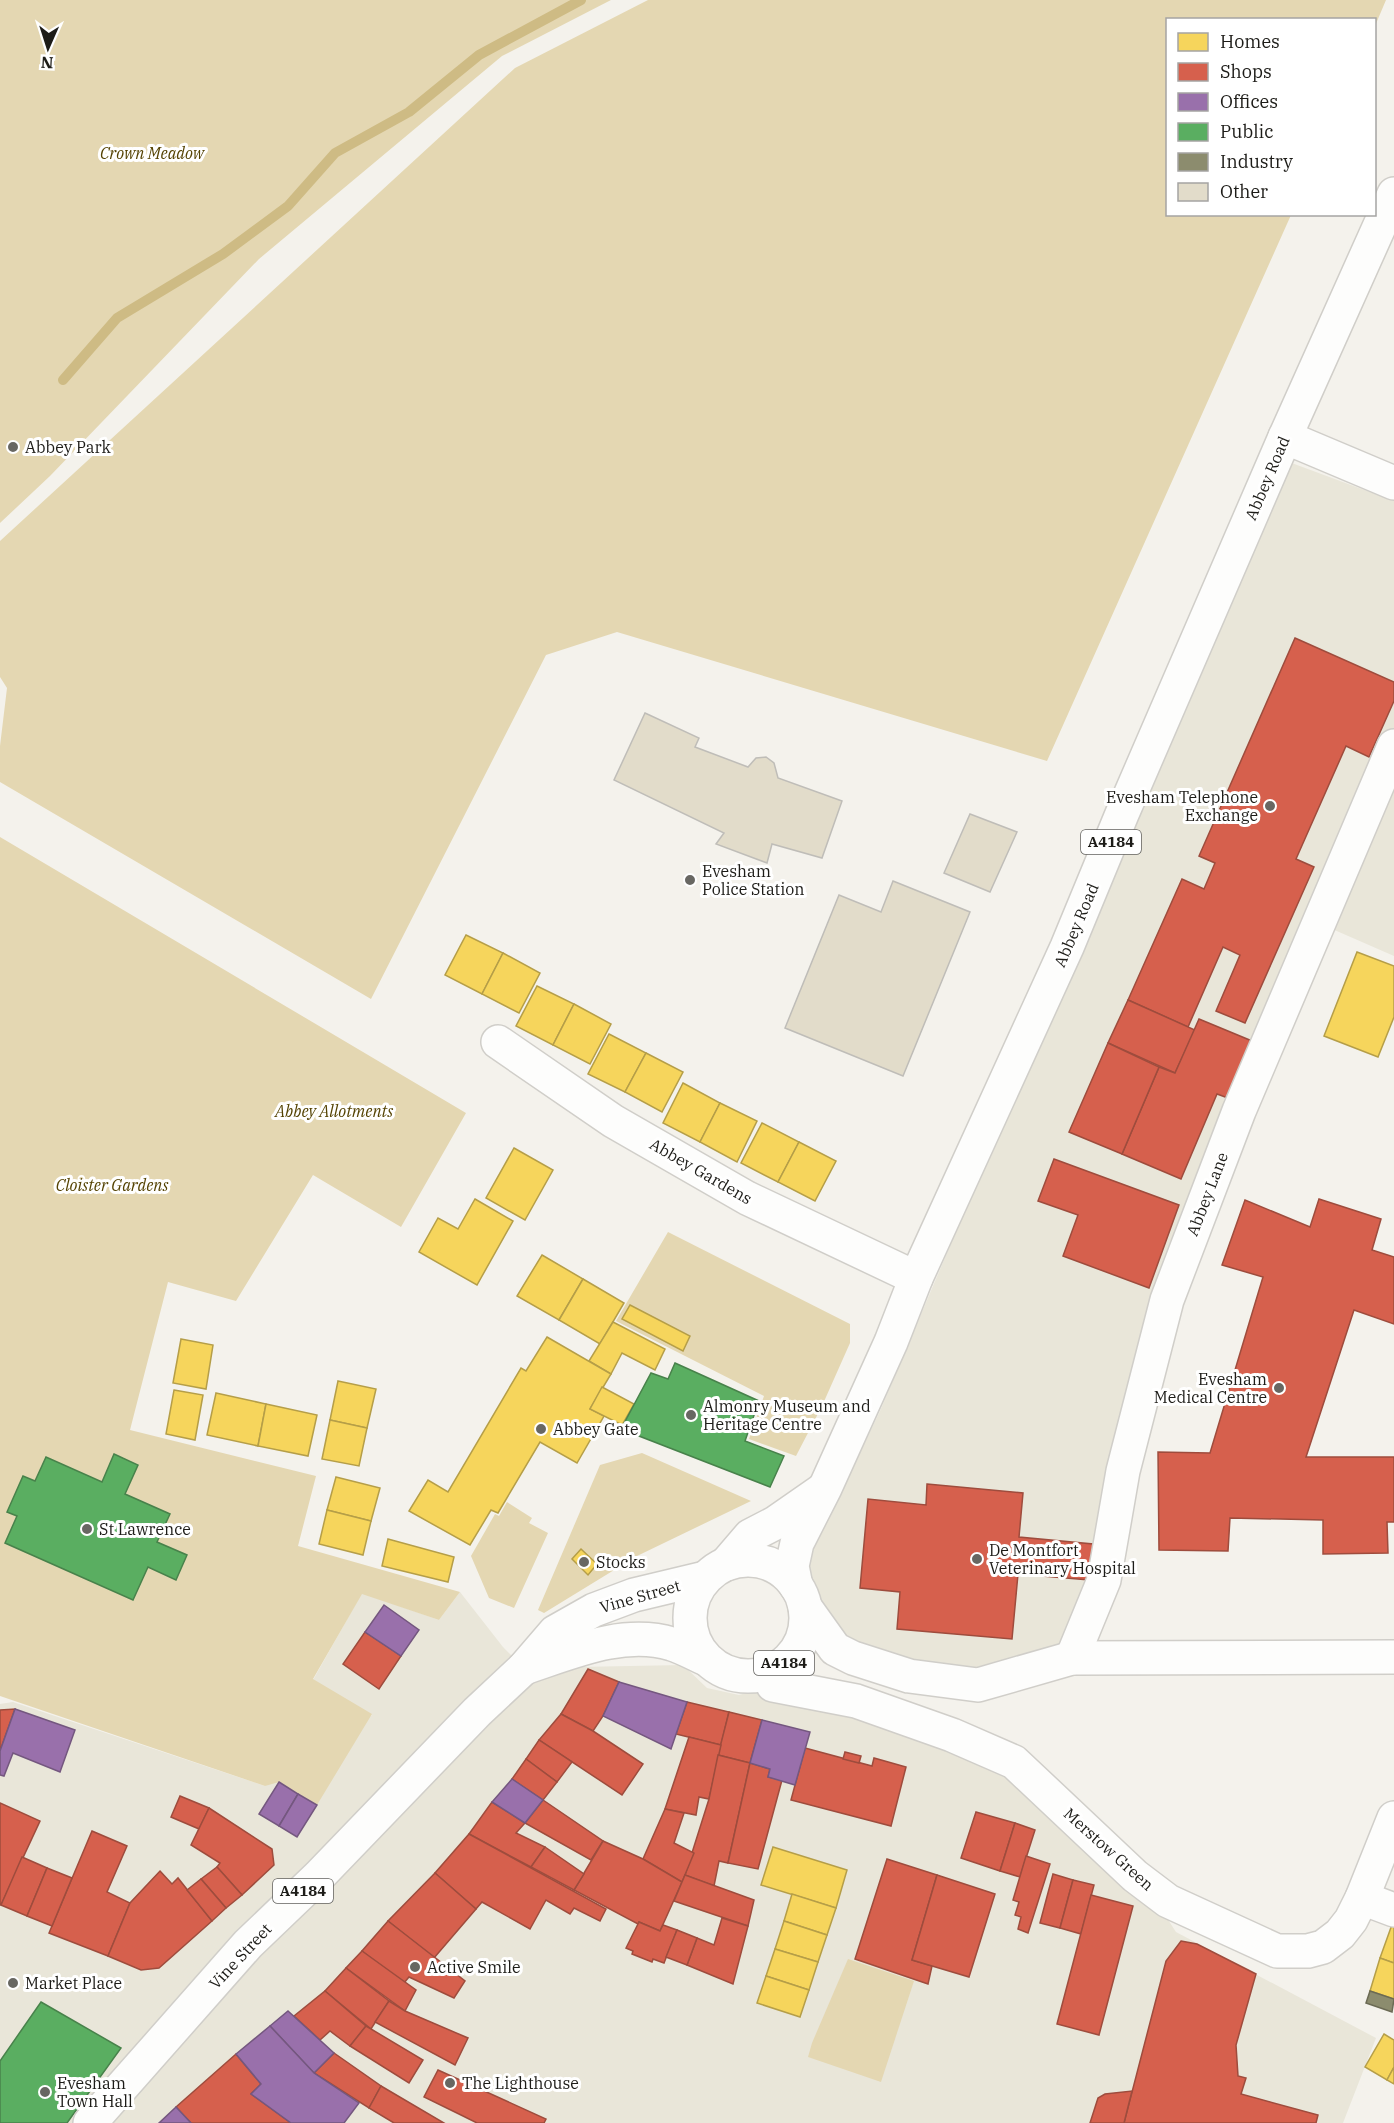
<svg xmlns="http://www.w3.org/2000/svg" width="1394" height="2123" font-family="'IBM Plex Serif',serif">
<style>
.built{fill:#e9e6d9}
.green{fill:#e4d7b2}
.homes{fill:#f6d55c;stroke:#b59e48;stroke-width:1.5}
.shops{fill:#d6604d;stroke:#9e4c3d;stroke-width:1.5}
.offices{fill:#9970ab;stroke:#74577f;stroke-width:1.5}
.public{fill:#5aae61;stroke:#48824b;stroke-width:1.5}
.industry{fill:#8c8c6e;stroke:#6b6a54;stroke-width:1.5}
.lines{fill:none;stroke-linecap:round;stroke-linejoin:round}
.stream{stroke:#cebb84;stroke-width:10}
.building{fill:#e2dcca;stroke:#bfbdb8;stroke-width:1.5}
.street-casing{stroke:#d0cec9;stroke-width:36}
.primary-casing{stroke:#d0cec9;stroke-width:36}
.street{stroke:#fdfdfc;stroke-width:33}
.primary{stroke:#fdfdfc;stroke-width:33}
.poi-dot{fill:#686762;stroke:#fff;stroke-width:2}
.labels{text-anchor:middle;stroke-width:6;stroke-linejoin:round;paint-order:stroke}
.shield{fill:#fff;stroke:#61605d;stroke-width:1.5}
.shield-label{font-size:15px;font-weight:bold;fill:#1d1c18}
.park-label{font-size:16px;font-style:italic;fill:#544202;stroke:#fff}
.poi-label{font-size:16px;fill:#1d1c18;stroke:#fff;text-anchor:start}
.street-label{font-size:16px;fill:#1d1c18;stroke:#fff}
</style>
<rect width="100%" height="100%" fill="#f4f2ec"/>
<g class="built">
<polygon points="1289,462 1394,501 1394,956 1323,925 1172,1300 1075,1661 993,1674 905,1662 844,1638 814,1605 804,1563 835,1505 880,1411 1109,871"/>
<polygon points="460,1592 503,1647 524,1668 683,1665 707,1688 739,1695 773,1685 1014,1762 1163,1912 1176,1932 1376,2038 1343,2123 0,2123 0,1704 13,1702 265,1786 372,1715 313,1680 362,1593 439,1620"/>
</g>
<g class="green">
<polygon points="0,0 611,0 502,56 259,259 50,476 0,523"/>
<polygon points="648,0 1386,0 1375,26 1374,20 1168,20 1168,214 1291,215 1047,761 617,632 546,655 371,999 0,782 0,746 7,688 0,677 0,541 515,68"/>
<polygon points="0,837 466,1113 401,1227 313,1175 236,1301 168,1282 130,1430 316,1476 298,1546 460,1592 439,1620 362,1594 313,1679 372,1714 317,1805 279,1782 265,1786 0,1696"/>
<polygon points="668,1232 850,1324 850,1343 822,1406 796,1456 749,1439 764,1396 616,1321"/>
<polygon points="642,1453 751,1501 637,1556 544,1613 538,1610 600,1465"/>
<polygon points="507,1502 532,1518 529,1523 548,1533 514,1608 489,1598 471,1556 495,1514 499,1516"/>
<polygon points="848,1959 914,1981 881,2082 808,2057 812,2043"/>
</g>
<g class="homes">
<polygon points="466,935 503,953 482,994 445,975"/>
<polygon points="1357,952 1394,966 1394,1017 1378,1057 1324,1036"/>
<polygon points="503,953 540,973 519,1013 482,994"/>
<polygon points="537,986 574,1004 553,1045 516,1026"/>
<polygon points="574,1004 611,1024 590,1064 553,1045"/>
<polygon points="609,1034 646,1053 625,1092 588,1074"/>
<polygon points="646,1053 683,1072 662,1112 625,1092"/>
<polygon points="683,1083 720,1103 700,1142 663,1123"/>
<polygon points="720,1103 757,1121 737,1162 700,1142"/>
<polygon points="762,1123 799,1142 778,1182 741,1163"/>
<polygon points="799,1142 836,1161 815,1201 778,1182"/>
<polygon points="514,1148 553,1170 525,1220 486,1198"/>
<polygon points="475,1199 513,1221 477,1285 419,1252 438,1218 458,1229"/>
<polygon points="542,1255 583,1279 559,1320 517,1296"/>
<polygon points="583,1279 624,1303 600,1344 559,1320"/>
<polygon points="630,1305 690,1336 683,1351 622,1319"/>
<polygon points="613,1322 665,1349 655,1370 622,1353 611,1374 589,1361"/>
<polygon points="547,1337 611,1374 590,1409 604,1416 577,1463 540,1442 498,1513 491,1510 470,1545 409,1511 428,1480 448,1492 521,1368 526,1371"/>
<polygon points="181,1339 213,1345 206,1389 173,1383"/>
<polygon points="338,1381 376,1389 367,1428 330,1420"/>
<polygon points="602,1387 634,1404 622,1425 590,1409"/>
<polygon points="174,1390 203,1395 195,1440 166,1434"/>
<polygon points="216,1393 266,1404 258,1446 207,1435"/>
<polygon points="266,1404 317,1415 308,1456 258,1446"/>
<polygon points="330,1420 367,1428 359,1466 322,1459"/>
<polygon points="336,1477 380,1488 371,1521 327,1510"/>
<polygon points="327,1510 371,1521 363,1555 319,1544"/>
<polygon points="388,1539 454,1557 448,1582 382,1566"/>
<polygon points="581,1549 597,1564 588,1575 572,1559"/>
<polygon points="773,1847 847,1870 836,1908 761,1885"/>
<polygon points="792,1894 836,1908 827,1935 784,1921"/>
<polygon points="1394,1919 1394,1963 1380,1958"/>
<polygon points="784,1921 827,1935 818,1962 775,1949"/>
<polygon points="775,1949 818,1962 809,1990 766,1976"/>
<polygon points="1380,1958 1394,1963 1394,1999 1370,1991"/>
<polygon points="766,1976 809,1990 800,2017 757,2003"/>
<polygon points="1384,2034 1394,2040 1394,2067 1387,2080 1365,2067"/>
<polygon points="1394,2067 1394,2084 1387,2080"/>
</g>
<g class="shops">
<polygon points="1295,638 1394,682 1394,701 1369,757 1346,746 1296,859 1314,867 1245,1023 1216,1011 1240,955 1223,947 1188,1027 1128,1000 1182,879 1204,889 1215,863 1199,856"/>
<polygon points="1128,1000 1195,1030 1175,1073 1108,1043"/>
<polygon points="1199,1019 1252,1041 1228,1098 1217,1094 1181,1179 1122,1154 1159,1067 1175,1073"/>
<polygon points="1108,1043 1159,1067 1122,1154 1069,1132"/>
<polygon points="1054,1159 1179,1205 1149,1288 1063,1256 1078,1215 1038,1201"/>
<polygon points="1319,1199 1381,1219 1372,1250 1394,1257 1394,1324 1354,1310 1306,1457 1394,1457 1394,1522 1387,1522 1388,1553 1323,1554 1323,1520 1230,1518 1228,1551 1159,1550 1158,1452 1210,1453 1263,1277 1222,1265 1245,1200 1310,1227"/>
<polygon points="927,1484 1023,1493 1019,1537 1093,1544 1089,1580 1018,1574 1012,1639 897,1629 900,1592 860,1588 868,1499 926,1505"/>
<polygon points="365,1632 401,1656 379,1689 343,1664"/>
<polygon points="588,1669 619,1682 603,1716 593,1731 561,1714"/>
<polygon points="687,1702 729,1712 721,1745 676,1734"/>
<polygon points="15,1709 0,1751 0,1710"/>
<polygon points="729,1712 762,1720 750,1763 718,1755"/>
<polygon points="561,1714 593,1731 643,1764 622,1795 539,1740"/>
<polygon points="689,1737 721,1745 709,1799 699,1797 696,1815 665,1809"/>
<polygon points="539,1740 572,1762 557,1782 526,1759"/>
<polygon points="805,1748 872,1766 874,1758 906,1767 891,1826 791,1800"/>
<polygon points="845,1752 861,1756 859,1763 843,1759"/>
<polygon points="718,1755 750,1763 728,1863 719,1861 714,1886 685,1875 709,1799"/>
<polygon points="526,1759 557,1782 543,1800 512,1779"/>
<polygon points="750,1763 770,1769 768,1777 782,1780 758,1869 728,1863"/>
<polygon points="180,1796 209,1808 199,1829 171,1817"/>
<polygon points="543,1800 603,1841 591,1860 525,1823"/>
<polygon points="492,1802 525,1823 516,1833 545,1847 531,1867 469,1834"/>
<polygon points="0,1803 40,1821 1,1905 0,1904"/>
<polygon points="209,1808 272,1849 274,1865 242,1895 217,1867 220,1863 191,1845"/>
<polygon points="665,1809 684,1813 674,1843 694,1853 682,1882 643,1859"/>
<polygon points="976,1812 1015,1823 1000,1871 961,1858"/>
<polygon points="1015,1823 1035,1830 1020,1877 1000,1871"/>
<polygon points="92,1831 127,1846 107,1892 130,1903 108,1956 49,1933"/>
<polygon points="469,1834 606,1909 600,1921 574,1908 570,1914 546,1900 530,1929 482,1902 476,1909 435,1873"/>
<polygon points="603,1841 643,1859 682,1882 660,1931 639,1922 638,1924 574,1890"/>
<polygon points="545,1847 584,1874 574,1890 531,1867"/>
<polygon points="1026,1856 1050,1864 1028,1933 1018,1929 1021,1917 1015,1915 1019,1902 1013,1900"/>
<polygon points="22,1857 47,1868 27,1916 1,1905"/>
<polygon points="887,1859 937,1875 912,1960 932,1966 928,1984 855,1959"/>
<polygon points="217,1867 242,1895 226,1908 201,1879"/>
<polygon points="47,1868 72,1878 52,1926 27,1916"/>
<polygon points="160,1871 172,1884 178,1878 212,1921 159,1968 141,1970 108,1956 130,1903"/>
<polygon points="435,1873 476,1909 434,1958 388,1921"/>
<polygon points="1053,1874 1073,1880 1060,1928 1040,1923"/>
<polygon points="685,1875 754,1900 748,1926 674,1901"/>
<polygon points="937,1875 995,1894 969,1977 912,1960"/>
<polygon points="201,1879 226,1908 212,1921 187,1890"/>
<polygon points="1073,1880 1094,1885 1081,1934 1060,1928"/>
<polygon points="1091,1895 1133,1906 1099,2035 1057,2024"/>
<polygon points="722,1918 748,1926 733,1984 687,1965 697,1938 714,1945"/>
<polygon points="388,1921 465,1981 454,1998 409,1977 404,1983 362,1951"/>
<polygon points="639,1922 660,1931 663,1925 677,1930 664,1963 653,1959 652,1962 632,1954 633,1951 626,1948"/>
<polygon points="677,1930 697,1938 687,1965 666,1957"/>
<polygon points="1181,1941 1197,1944 1256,1974 1236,2045 1238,2076 1246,2078 1241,2094 1318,2115 1316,2123 1124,2123 1166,1961"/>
<polygon points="362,1951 416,1990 405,2011 346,1968"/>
<polygon points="346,1968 389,2001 371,2029 325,1991"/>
<polygon points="325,1991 366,2026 350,2046 330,2031 320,2040 294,2016"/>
<polygon points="389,2001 405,2011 468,2038 455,2065 375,2022"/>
<polygon points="366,2026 423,2060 409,2083 350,2046"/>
<polygon points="334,2053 381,2086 369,2108 314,2073"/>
<polygon points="236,2054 261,2084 251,2094 291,2123 191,2123 176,2107"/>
<polygon points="438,2070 546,2119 544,2123 477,2123 461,2115 424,2097"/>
<polygon points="381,2086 444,2123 394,2123 369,2108"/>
<polygon points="1132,2091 1124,2123 1090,2123 1098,2098 1105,2094"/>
</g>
<g class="offices">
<polygon points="384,1605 419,1630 401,1656 365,1632"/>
<polygon points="619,1682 687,1702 671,1749 603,1716"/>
<polygon points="15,1709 75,1730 60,1772 13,1753 4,1776 0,1775 0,1751"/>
<polygon points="762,1720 810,1732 795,1785 768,1777 770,1769 750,1763"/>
<polygon points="512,1779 543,1800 525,1823 492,1802"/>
<polygon points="279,1782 298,1794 279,1826 259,1814"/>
<polygon points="298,1794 317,1805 297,1837 279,1826"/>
<polygon points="288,2011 334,2053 314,2073 270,2026"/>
<polygon points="270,2026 314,2073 359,2103 344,2123 291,2123 251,2094 261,2084 236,2054"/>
<polygon points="176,2107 191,2123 159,2123"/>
</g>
<g class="public">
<polygon points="675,1363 759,1401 745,1441 784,1456 770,1487 621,1429 651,1373 668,1379"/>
<polygon points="114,1454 138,1465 125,1494 170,1514 157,1542 187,1555 176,1580 148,1567 133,1600 5,1543 17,1516 7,1512 23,1476 35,1481 46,1457 102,1482"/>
<polygon points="41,2002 121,2048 67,2123 0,2123 0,2061"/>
</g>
<polygon class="industry" points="1370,1991 1394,1999 1392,2012 1366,2003"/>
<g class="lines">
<polyline class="stream" points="63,380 117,318 223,254 288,206 335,153 409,112 479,55 581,0"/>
</g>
<g class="building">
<polygon points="645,713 699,738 695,747 748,767 756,758 766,757 774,763 778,778 842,801 822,858 772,844 767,863 716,844 724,833 614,780"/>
<polygon points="970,814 1017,832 990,892 944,873"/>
<polygon points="893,881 970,912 903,1076 785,1028 839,895 881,912"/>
</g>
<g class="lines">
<defs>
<g id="street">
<polyline points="1285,437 1394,483"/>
<polyline points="498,1042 613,1121 747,1198 916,1278"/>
<polyline points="805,1607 835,1649 853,1658 909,1676 978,1685 1072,1658 1394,1657"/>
<polyline points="1072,1658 1104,1580 1123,1471 1167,1300 1239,1111 1394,746"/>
<polyline points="769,1672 773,1685 856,1701 952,1735 1014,1762 1135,1876 1168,1901 1277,1951 1308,1951 1323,1947 1340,1934 1351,1920 1362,1898 1394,1818"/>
<polyline points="1362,1898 1394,1910"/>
</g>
<g id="primary">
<circle cx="748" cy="1618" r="58"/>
<polyline points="726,1564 750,1536 775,1523 821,1491"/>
<polyline points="796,1586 792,1566 797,1543 825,1488 891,1342 916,1278 1067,947 1122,814 1285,437 1394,194"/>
<path d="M524 1668C570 1653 623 1629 672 1644 684 1648 695 1654 706 1659"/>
<polyline points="90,2123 248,1944 319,1876 477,1712 524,1668 555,1632 594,1610 634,1595 705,1578"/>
</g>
</defs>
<use href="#street" class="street-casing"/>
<use href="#primary" class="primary-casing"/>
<use href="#street" class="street"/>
<use href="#primary" class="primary"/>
</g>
<g class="poi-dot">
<circle cx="13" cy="447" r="6"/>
<circle cx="1270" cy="806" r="6"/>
<circle cx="690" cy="880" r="6"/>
<circle cx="1279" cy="1388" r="6"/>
<circle cx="691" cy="1415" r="6"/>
<circle cx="541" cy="1429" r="6"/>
<circle cx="87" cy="1529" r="6"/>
<circle cx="977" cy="1559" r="6"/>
<circle cx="584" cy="1562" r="6"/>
<circle cx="415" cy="1967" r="6"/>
<circle cx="13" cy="1983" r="6"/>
<circle cx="450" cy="2083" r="6"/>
<circle cx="45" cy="2092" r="6"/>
</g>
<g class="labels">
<g class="shield">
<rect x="1081" y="830" width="60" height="24" rx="4.5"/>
<rect x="754" y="1651" width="60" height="24" rx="4.5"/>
<rect x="273" y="1879" width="60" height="24" rx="4.5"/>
</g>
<g class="shield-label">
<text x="1111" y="847">A4184</text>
<text x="784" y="1668">A4184</text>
<text x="303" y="1896">A4184</text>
</g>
<g class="park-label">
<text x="152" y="159">Crown Meadow</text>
<text x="334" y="1117">Abbey Allotments</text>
<text x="112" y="1191">Cloister Gardens</text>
</g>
<g class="poi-label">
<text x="25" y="453">Abbey Park</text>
<text x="1258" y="803" text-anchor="end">Evesham Telephone<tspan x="1258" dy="18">Exchange</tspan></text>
<text x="702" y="877">Evesham<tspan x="702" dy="18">Police Station</tspan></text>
<text x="1267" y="1385" text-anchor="end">Evesham<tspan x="1267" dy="18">Medical Centre</tspan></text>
<text x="703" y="1412">Almonry Museum and<tspan x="703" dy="18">Heritage Centre</tspan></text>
<text x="553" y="1435">Abbey Gate</text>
<text x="99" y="1535">St Lawrence</text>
<text x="989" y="1556">De Montfort<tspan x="989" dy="18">Veterinary Hospital</tspan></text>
<text x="596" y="1568">Stocks</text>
<text x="427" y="1973">Active Smile</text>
<text x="25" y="1989">Market Place</text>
<text x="57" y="2089">Evesham<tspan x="57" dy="18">Town Hall</tspan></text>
<text x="462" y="2089">The Lighthouse</text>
</g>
<g class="street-label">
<text transform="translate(1267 478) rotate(-67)" y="6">Abbey Road</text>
<text transform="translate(1076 925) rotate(-67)" y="6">Abbey Road</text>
<text transform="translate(701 1171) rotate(30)" y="6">Abbey Gardens</text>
<text transform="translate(1207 1194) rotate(-69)" y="6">Abbey Lane</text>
<text transform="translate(640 1596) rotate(-16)" y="6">Vine Street</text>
<text transform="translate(1109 1849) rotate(42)" y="6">Merstow Green</text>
<text transform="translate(240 1956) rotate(-47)" y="6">Vine Street</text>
</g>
</g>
<rect x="1166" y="18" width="210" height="198" fill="#ffffff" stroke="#a5a4a3" stroke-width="1.5"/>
<rect x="1178" y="33" width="30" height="18" fill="#f6d55c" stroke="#a5a4a3" stroke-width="1.5"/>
<text x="1220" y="48" font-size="18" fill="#1d1c18">Homes</text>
<rect x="1178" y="63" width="30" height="18" fill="#d6604d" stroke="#a5a4a3" stroke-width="1.5"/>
<text x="1220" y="78" font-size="18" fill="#1d1c18">Shops</text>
<rect x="1178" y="93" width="30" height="18" fill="#9970ab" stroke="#a5a4a3" stroke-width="1.5"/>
<text x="1220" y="108" font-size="18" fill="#1d1c18">Offices</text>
<rect x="1178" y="123" width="30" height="18" fill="#5aae61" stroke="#a5a4a3" stroke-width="1.5"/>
<text x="1220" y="138" font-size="18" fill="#1d1c18">Public</text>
<rect x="1178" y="153" width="30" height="18" fill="#8c8c6e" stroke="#a5a4a3" stroke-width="1.5"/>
<text x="1220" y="168" font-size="18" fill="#1d1c18">Industry</text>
<rect x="1178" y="183" width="30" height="18" fill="#e2dcca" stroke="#a5a4a3" stroke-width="1.5"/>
<text x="1220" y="198" font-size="18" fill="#1d1c18">Other</text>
<g transform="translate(48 48) rotate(183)" stroke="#ffffff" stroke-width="4.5" paint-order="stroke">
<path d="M0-4.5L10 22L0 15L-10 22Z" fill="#1d1c18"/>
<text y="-9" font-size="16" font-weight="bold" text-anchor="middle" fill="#1d1c18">N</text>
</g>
</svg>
